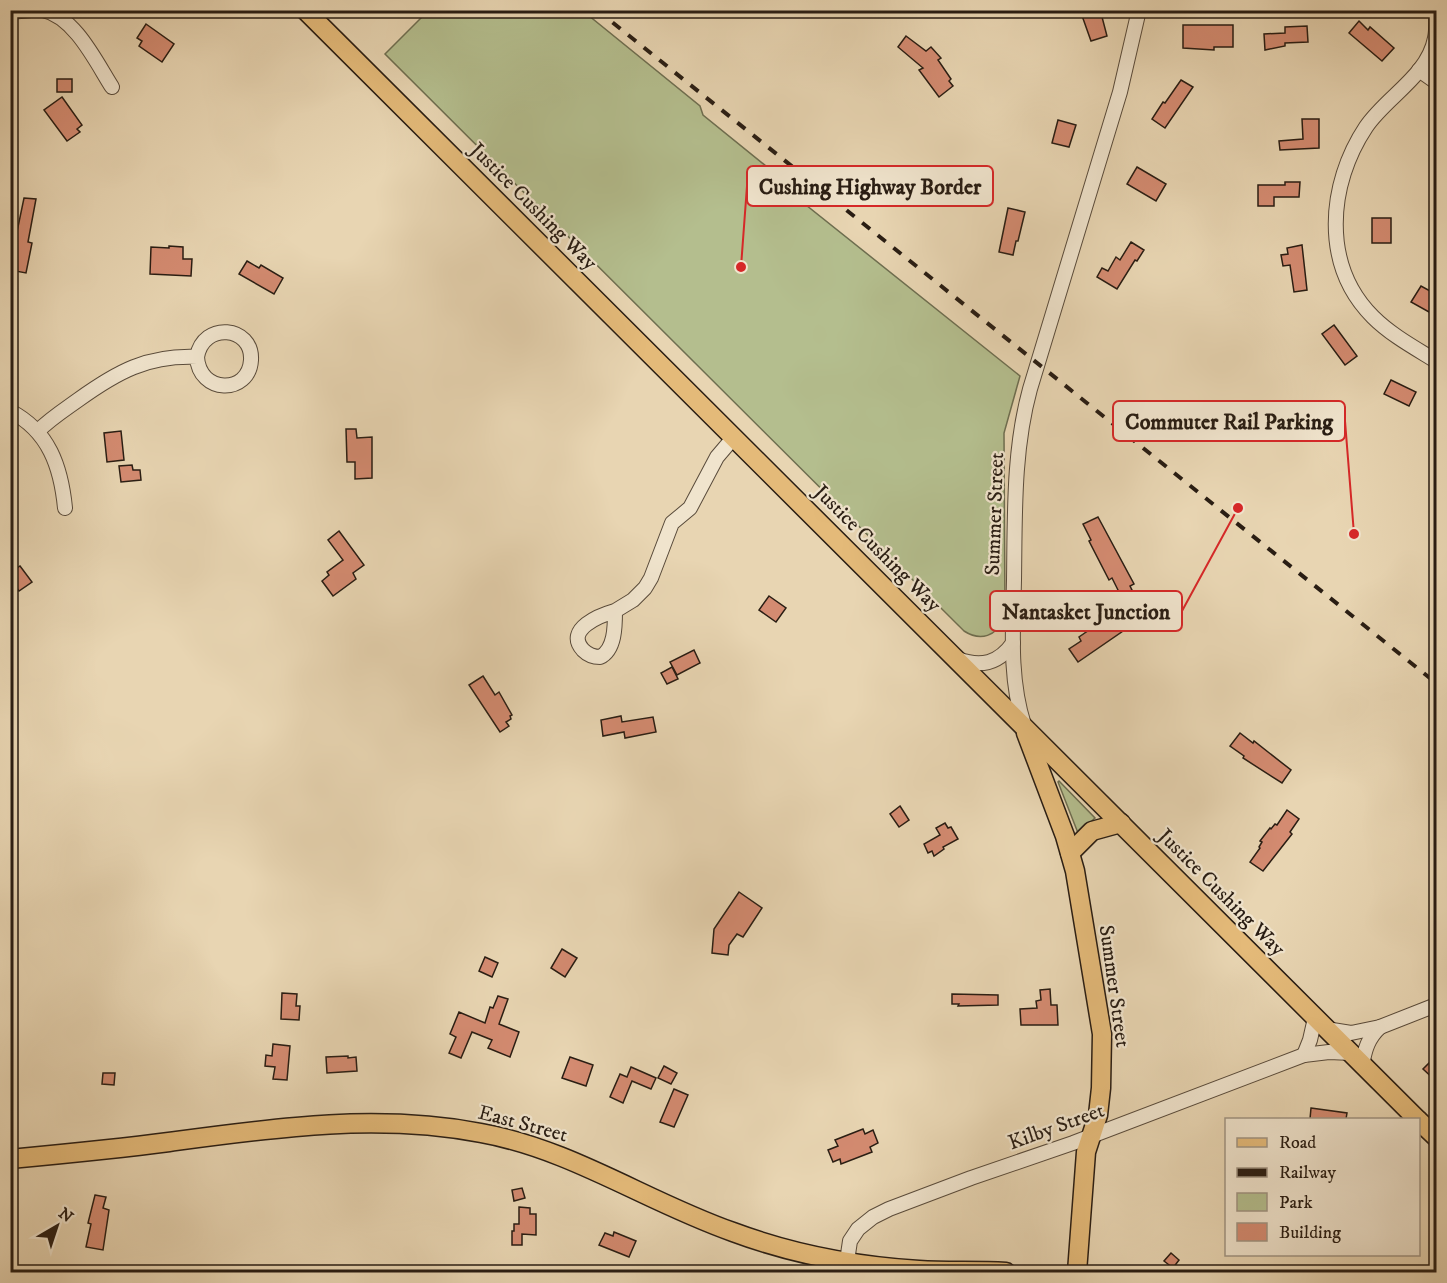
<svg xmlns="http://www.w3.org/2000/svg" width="1447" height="1283" font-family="'IM FELL DW Pica',serif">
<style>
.green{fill:#b4be8e;stroke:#6e6e50;stroke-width:1.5}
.building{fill:#d48b71;stroke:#291d13;stroke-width:1.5}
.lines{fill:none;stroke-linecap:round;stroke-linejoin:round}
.minor-casing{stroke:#594b3b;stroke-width:16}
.major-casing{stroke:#291d13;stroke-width:21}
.minor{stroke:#f0e4cd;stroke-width:14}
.major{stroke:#e4ba79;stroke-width:18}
.rail{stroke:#291d13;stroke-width:4;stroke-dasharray:10 10;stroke-linecap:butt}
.labels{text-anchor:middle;stroke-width:4.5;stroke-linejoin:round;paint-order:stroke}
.street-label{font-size:21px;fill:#291d13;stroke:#f0e4cd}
.leader{fill:none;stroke:#d62828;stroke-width:2}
.callout-dot{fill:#d62828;stroke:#f0e4cd;stroke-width:2}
.callout{fill:#f0e4cd;stroke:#d62828;stroke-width:2}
.callout-label{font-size:22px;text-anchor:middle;font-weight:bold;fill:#291d13}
</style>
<rect width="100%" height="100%" fill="#e8d5b2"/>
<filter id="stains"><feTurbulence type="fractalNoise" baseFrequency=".00333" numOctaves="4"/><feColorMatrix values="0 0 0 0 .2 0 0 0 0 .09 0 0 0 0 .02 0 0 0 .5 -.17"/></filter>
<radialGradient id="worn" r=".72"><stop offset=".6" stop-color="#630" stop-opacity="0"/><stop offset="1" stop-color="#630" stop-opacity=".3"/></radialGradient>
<g class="green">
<path d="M429 10 583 11 700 106 703 115 798 192 796 197 1020 376 1004 433 1005 618C996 636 981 642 964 631L385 54Z"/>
<polygon points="1059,781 1095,818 1078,833 1058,782"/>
</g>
<g class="building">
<polygon points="1080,10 1113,10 1113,14 1102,17 1107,36 1091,41"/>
<polygon points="1359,21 1368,30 1370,27 1394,48 1382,61 1349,33"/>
<polygon points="146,24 174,44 162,62 139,46 142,41 137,38"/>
<polygon points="1183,25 1233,25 1233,47 1214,47 1214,50 1183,48"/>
<polygon points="1307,26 1308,42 1285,43 1285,46 1265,50 1264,34 1285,33 1285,27"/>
<polygon points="906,36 926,51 931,47 941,58 938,60 951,79 949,81 953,86 939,97 919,70 923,68 898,47"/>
<rect x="57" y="79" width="15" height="13"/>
<polygon points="1181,80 1193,87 1165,128 1152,119 1163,102 1165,103"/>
<polygon points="62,97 82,125 77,129 80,132 67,141 44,110"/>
<polygon points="1302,119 1319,119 1319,148 1280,150 1279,141 1303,139"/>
<polygon points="1058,120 1076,125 1069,147 1052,143"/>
<polygon points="1137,167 1166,184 1156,201 1127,184"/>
<polygon points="1285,182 1300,182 1299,197 1274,197 1274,206 1258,206 1258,185 1285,185"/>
<polygon points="24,198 36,199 28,242 32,243 26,273 10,270 10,251 13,251"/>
<polygon points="1008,208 1025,212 1018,241 1016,241 1013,255 999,252"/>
<rect x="1372" y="218" width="19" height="25"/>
<polygon points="1131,242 1144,250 1137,261 1135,260 1117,289 1097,277 1102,268 1108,271 1116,257 1120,260"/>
<polygon points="1302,245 1307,290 1294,292 1290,265 1283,266 1281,255 1288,254 1287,248"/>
<polygon points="169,246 183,247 183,259 192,259 191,276 150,274 151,247 169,248"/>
<polygon points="247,261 259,268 261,265 283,278 274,294 239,274"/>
<polygon points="1437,280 1437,312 1431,309 1429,312 1411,302 1421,286 1430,291"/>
<polygon points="1334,325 1357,356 1345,365 1322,334"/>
<polygon points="1391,380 1416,392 1409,406 1384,394"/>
<polygon points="346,429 356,429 357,438 372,437 372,478 355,479 355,462 347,462"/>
<polygon points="121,431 124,460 107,462 104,433"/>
<polygon points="132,465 133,470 140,470 141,480 121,482 119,466"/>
<polygon points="1098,517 1134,584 1130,586 1132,590 1121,596 1112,578 1109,580 1089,541 1091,540 1083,524"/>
<polygon points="339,531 364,565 353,573 356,579 333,596 322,581 329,575 327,572 343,560 328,540"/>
<polygon points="20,566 32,582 19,591 16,587 10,592 10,573"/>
<polygon points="769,596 786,608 776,622 759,610"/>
<polygon points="1133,600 1142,614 1137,617 1139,620 1078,662 1069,649 1081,641 1079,637"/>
<polygon points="694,650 700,663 677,675 670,662"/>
<polygon points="672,667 678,679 667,684 661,673"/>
<polygon points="483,676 495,695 499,692 512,715 510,716 511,719 506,722 509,726 500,732 469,685"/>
<polygon points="621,716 622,722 653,717 656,732 625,738 624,732 603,736 601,720"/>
<polygon points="1240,733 1253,743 1254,741 1291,770 1282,783 1243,758 1244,756 1230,746"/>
<polygon points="900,806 909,820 899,827 890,814"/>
<polygon points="1287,810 1299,819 1290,832 1292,834 1263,871 1250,862 1260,848 1259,847 1262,842 1260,841 1270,828 1271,829 1275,824 1277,825"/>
<polygon points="945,823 948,828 951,827 958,839 943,847 944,849 934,856 932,851 928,853 924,844 940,835 936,828"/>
<polygon points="739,892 762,908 743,937 737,934 729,945 728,955 712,953 714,929"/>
<polygon points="562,949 577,958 565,977 551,968"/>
<polygon points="485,957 498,963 492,977 479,971"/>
<polygon points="1050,989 1051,1005 1057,1005 1058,1025 1021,1025 1020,1009 1037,1008 1036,1001 1041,1000 1040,990"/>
<polygon points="282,993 297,994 296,1006 300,1006 299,1020 281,1019"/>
<polygon points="952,994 998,995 998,1005 958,1006 959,1004 952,1004"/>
<polygon points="498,996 508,999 499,1024 519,1032 510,1057 488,1048 492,1040 472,1032 461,1058 449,1053 456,1037 450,1034 459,1012 485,1023 490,1007 493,1008"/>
<polygon points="273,1044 290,1046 287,1080 273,1079 275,1067 265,1066 266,1055 272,1056"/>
<polygon points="1437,1055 1437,1082 1423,1069"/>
<polygon points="348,1056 348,1058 356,1057 357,1071 327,1073 326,1057"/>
<polygon points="570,1057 593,1065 586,1086 562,1078"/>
<polygon points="664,1066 677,1073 671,1084 658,1078"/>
<polygon points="631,1067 656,1078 651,1089 632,1081 623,1103 610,1097 620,1074 627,1077"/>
<polygon points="103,1073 115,1073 114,1085 102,1084"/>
<polygon points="674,1089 688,1095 674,1127 660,1122"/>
<polygon points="1311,1108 1347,1113 1346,1119 1310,1119"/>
<polygon points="863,1129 865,1134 873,1130 878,1143 870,1147 872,1152 841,1164 840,1159 833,1162 828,1150 838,1146 835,1140"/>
<polygon points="522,1188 525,1198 514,1201 512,1190"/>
<polygon points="95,1195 106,1197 103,1208 109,1210 103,1250 86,1247 91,1224 88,1223"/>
<polygon points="519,1207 530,1208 530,1214 536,1214 536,1235 522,1234 522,1245 512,1245 512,1231 514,1231 514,1224 519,1224"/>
<polygon points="614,1232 636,1241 629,1257 599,1245 605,1233 613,1236"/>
<polygon points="1171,1253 1179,1260 1173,1268 1164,1261"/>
</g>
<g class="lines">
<defs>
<g id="minor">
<path d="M43 10C75 17 96 62 112 87"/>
<path d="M1436 10C1436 19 1437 29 1435 38 1428 76 1386 97 1366 127 1328 184 1321 265 1373 317 1391 335 1415 348 1436 361"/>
<polyline points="10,12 31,10"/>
<polyline points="1419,70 1436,82"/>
<path d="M10 411C49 431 61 467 65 508"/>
<path d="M38 431C50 419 64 410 78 400 117 372 147 355 197 357 199 394 249 395 251 360 253 326 203 321 197 357"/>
<path d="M615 611C601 615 564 629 583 650 588 655 593 657 600 657 615 650 615 626 615 611L633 600 645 588 651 578 672 523 690 508 717 457 734 437"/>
<path d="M958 659C981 668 999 663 1013 643"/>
<path d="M1024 725C1009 678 1013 629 1014 580 1015 516 1013 451 1030 389L1120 92 1139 10"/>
<polyline points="1326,1029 1351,1033 1380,1027 1436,1005"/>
<polyline points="1304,1055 1310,1040 1315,1018"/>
<path d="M1362 1065C1365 1049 1368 1038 1380 1027"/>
<polyline points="847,1261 850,1241 858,1229 873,1217 889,1209 971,1178 1073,1143 1304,1055 1329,1052 1351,1053"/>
</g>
<g id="major">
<polyline points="305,10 1418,1120"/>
<polyline points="1026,733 1065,836 1075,871 1102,1034 1101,1088 1098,1115 1086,1152 1077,1272"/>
<polyline points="1070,853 1092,831 1121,823"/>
<polyline points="1418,1120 1436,1137"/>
<path d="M10 1159C63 1154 116 1149 169 1142 273 1128 376 1113 481 1133 571 1149 647 1202 733 1232 792 1254 856 1266 919 1270 948 1272 977 1270 1006 1272"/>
</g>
</defs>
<use href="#minor" class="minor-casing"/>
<use href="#major" class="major-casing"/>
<use href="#minor" class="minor"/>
<use href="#major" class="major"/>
<polyline class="rail" points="597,10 1436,683"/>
</g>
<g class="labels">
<g class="street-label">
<text transform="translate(534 206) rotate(45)" y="7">Justice Cushing Way</text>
<text transform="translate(994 514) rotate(-88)" y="7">Summer Street</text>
<text transform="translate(878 548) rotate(45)" y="7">Justice Cushing Way</text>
<text transform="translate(1222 892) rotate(45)" y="7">Justice Cushing Way</text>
<text transform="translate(1115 986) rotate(82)" y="7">Summer Street</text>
<text transform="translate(523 1123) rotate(15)" y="7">East Street</text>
<text transform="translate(1056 1126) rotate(-20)" y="7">Kilby Street</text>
</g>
</g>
<path class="leader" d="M741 267L747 186M1354 534L1345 421M1238 508L1182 611"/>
<g class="callout-dot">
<circle cx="741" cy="267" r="6"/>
<circle cx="1354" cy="534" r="6"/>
<circle cx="1238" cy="508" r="6"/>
</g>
<g class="callout">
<rect x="747" y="166" width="246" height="40" rx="6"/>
<rect x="1113" y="401" width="232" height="40" rx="6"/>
<rect x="990" y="591" width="192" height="40" rx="6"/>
</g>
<g class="callout-label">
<text x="870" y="194">Cushing Highway Border</text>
<text x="1229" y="429">Commuter Rail Parking</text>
<text x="1086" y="619">Nantasket Junction</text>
</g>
<rect width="1447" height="1283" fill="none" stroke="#e8d5b2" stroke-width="36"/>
<rect x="12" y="12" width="1423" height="1259" fill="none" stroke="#291d13" stroke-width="3"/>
<rect x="18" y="18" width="1411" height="1247" fill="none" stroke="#291d13" stroke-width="1.5"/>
<rect x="1225" y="1118" width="195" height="138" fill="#f0e4cd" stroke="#a09483" stroke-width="1.5"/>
<rect x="1237" y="1138" width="30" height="9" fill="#e4ba79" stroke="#a09483" stroke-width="1.5"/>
<text x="1279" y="1148" font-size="18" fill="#291d13">Road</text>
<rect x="1237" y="1168" width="30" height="9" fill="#291d13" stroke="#a09483" stroke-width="1.5"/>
<text x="1279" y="1178" font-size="18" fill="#291d13">Railway</text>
<rect x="1237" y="1193" width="30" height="18" fill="#b4be8e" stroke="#a09483" stroke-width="1.5"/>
<text x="1279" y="1208" font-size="18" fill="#291d13">Park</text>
<rect x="1237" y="1223" width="30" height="18" fill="#d48b71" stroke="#a09483" stroke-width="1.5"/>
<text x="1279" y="1238" font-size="18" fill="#291d13">Building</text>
<g transform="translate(57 1226) rotate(39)" stroke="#f0e4cd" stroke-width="4.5" paint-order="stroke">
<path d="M0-4.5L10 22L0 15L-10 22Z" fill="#291d13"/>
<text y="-9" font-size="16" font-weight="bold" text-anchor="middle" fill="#291d13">N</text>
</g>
<rect width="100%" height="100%" filter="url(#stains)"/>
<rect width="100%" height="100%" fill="url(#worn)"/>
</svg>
